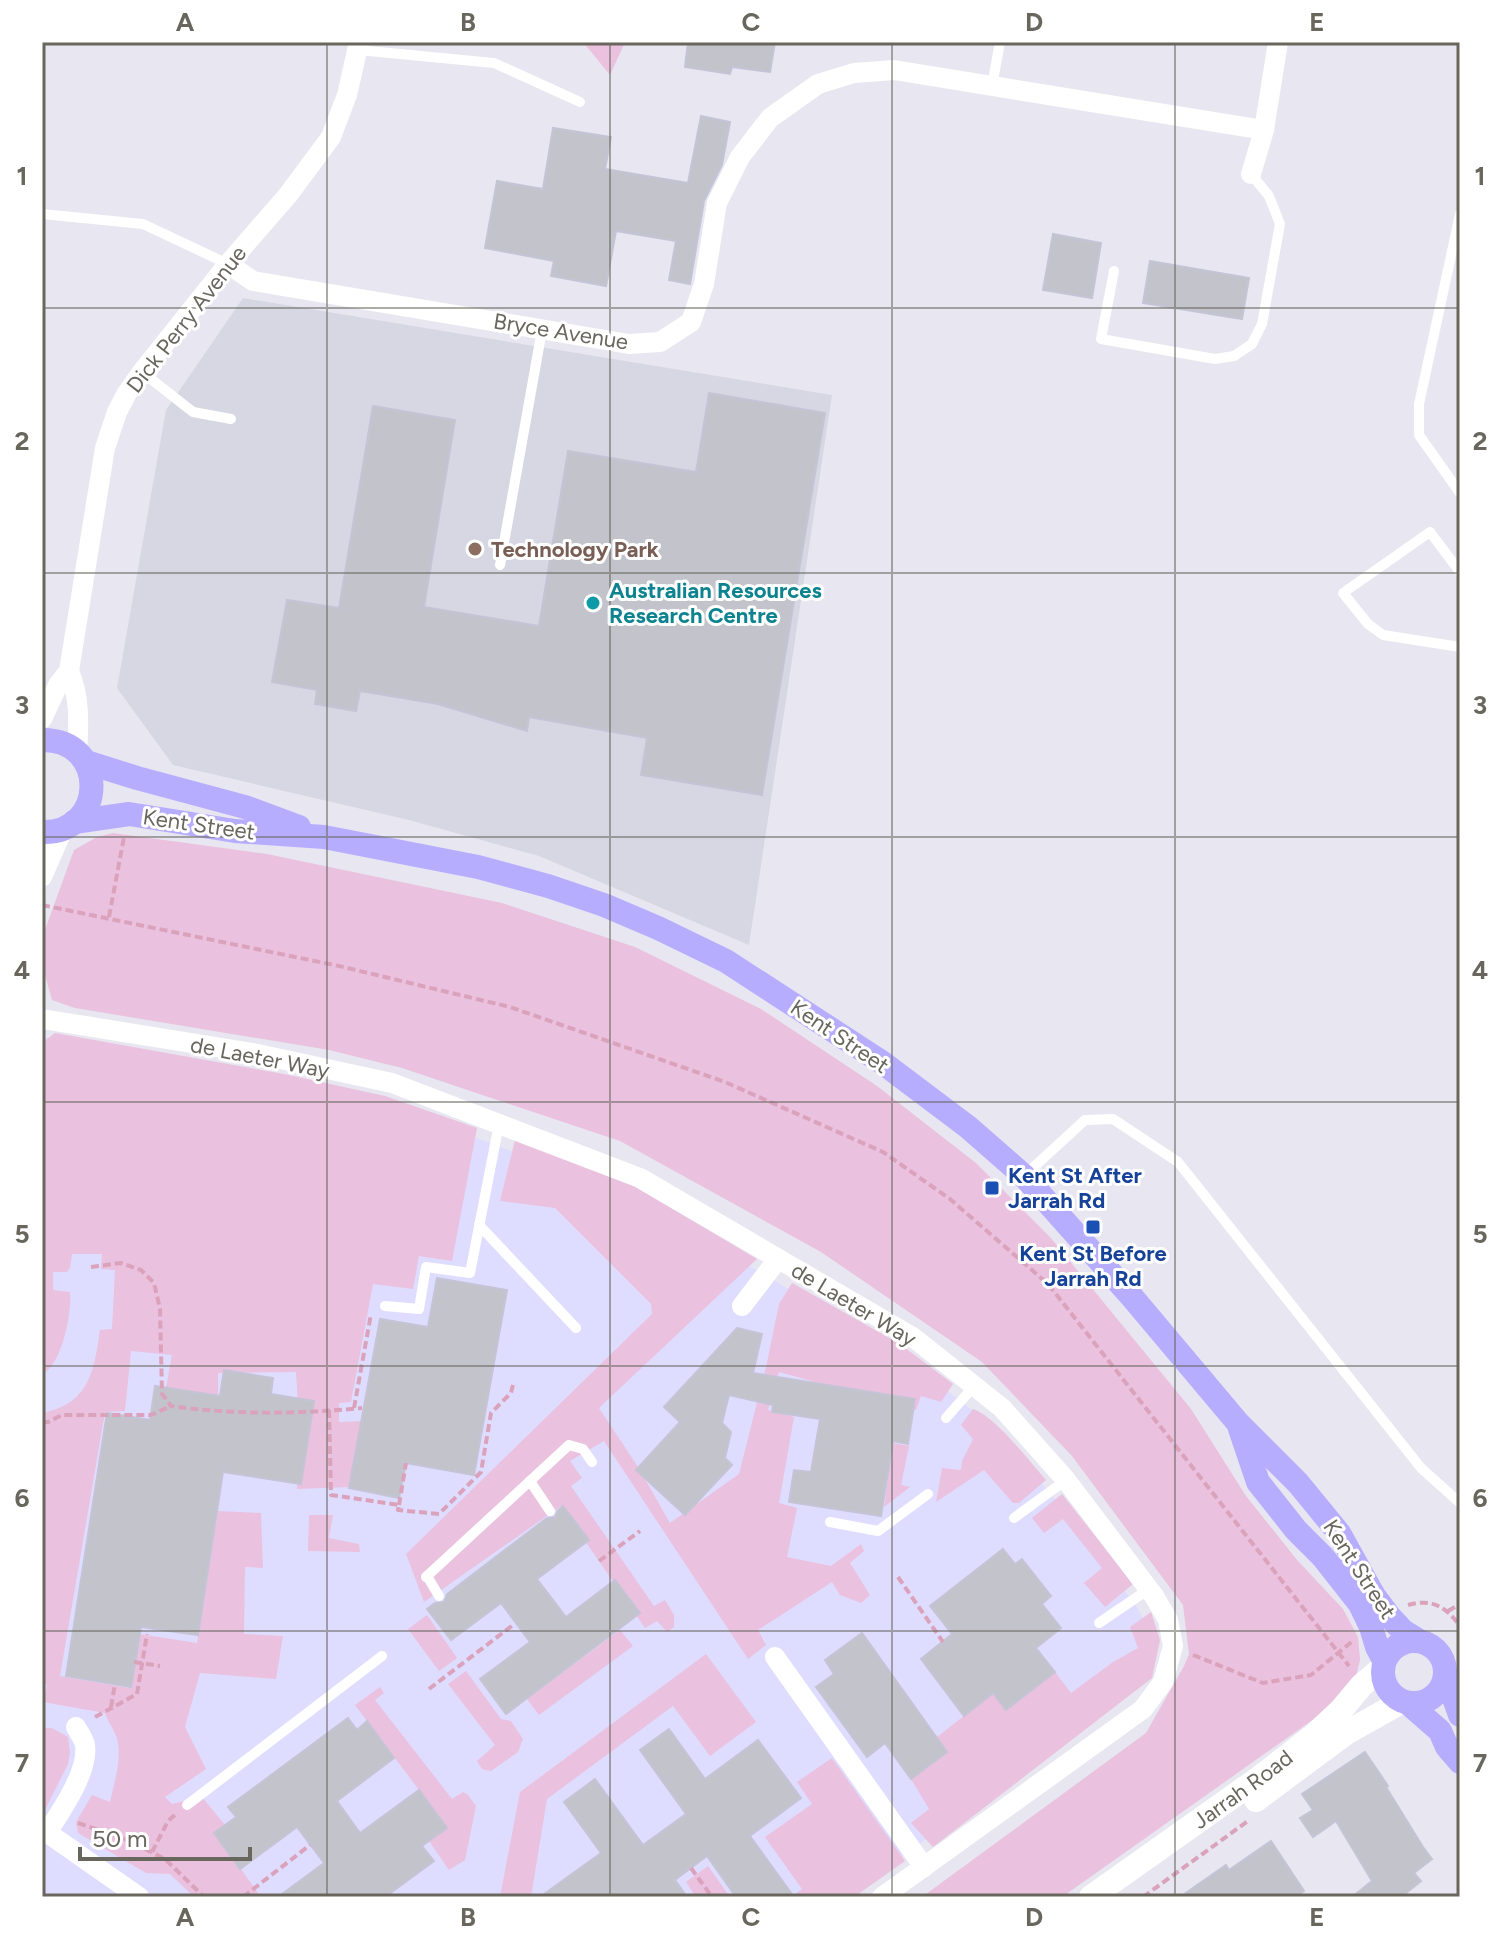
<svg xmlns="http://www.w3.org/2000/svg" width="1502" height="1939" font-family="Figtree,sans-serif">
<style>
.commercial{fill:#dfddff}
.education{fill:#d7d7e3}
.green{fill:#eac1de}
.building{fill:#c3c3cc;stroke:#c4c4d6;stroke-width:2}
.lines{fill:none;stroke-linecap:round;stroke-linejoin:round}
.path{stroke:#dba2bb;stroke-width:4;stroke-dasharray:8 4;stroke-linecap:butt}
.lane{stroke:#fff;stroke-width:10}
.street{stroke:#fff;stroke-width:20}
.secondary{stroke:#fff;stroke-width:24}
.primary{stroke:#b7adff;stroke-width:24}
.grid{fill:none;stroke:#68665d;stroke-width:2;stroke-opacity:0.55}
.education-dot{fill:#8d6e63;stroke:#fff;stroke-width:3}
.culture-dot{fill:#0f9aa8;stroke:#fff;stroke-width:3}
.transit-dot{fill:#1a4fb4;stroke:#fff;stroke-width:3}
.labels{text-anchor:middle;stroke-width:6;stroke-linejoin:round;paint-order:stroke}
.street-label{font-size:22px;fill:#68665d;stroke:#fff}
.education-label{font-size:22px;font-weight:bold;fill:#785e54;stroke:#fff;text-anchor:start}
.culture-label{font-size:22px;font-weight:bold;fill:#0d838f;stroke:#fff;text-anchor:start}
.transit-label{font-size:22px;font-weight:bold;fill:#164399;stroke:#fff;text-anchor:start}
.neatline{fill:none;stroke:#68665d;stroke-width:3}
.grid-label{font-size:26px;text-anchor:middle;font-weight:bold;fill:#68665d}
</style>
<rect width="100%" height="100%" fill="#e7e6f1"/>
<polygon class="commercial" points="42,1037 249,1074 386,1103 631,1197 902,1355 988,1423 1050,1493 1137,1607 1148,1628 1128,1694 846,1897 42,1897"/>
<polygon class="education" points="243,298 832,395 749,945 539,856 409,820 173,765 117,688 166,410"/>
<g class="green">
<polygon points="583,42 625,42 610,75"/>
<polygon points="113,833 267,854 502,903 635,947 761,1009 877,1086 976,1163 1050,1237 1191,1409 1246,1496 1297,1560 1343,1609 1358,1637 1360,1660 1352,1692 1062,1897 922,1897 1146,1733 1184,1666 1189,1654 1183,1605 1072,1456 982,1362 821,1252 620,1141 402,1068 329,1050 75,1008 52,1000 42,964 42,938 74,850 97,837"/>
<path d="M55 1033 284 1074 385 1096 477 1128 452 1261 419 1256 413 1289 373 1284 351 1402 339 1403V1422L364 1421 351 1487 297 1489 299 1422 296 1372 218 1373V1396L166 1388 172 1355 131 1351 125 1411 105 1412 60 1676 129 1688 139 1634 197 1643 218 1511 261 1513 263 1568 245 1567 244 1634 283 1636 276 1679 200 1673 185 1727 206 1769 165 1797 172 1804 202 1797 225 1825 215 1833 261 1897H194L170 1874 146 1873 78 1833 76 1822 92 1795 110 1802C114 1784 121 1762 118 1743 117 1733 108 1723 105 1713L43 1702 47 1685 42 1684V1413C89 1404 94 1372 100 1330L112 1329 115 1270 101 1269 102 1254H72L70 1268 67 1272H53V1290L70 1292C72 1313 62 1365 42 1374V1043Z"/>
<polygon points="515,1140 627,1182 757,1259 599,1408 638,1467 670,1523 739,1474 766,1367 779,1304 792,1283 900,1344 953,1384 941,1402 921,1396 916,1410 779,1372 768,1410 794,1417 779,1503 797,1508 787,1557 831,1566 861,1544 864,1551 850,1563 870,1595 861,1603 840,1595 832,1582 758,1630 766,1645 748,1659 604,1441 570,1461 582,1478 571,1486 654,1606 665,1600 674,1615 674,1627 667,1632 657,1621 645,1628 561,1506 424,1602 406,1554 652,1314 651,1304 555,1208 500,1201"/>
<path d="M973 1409C996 1417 1029 1461 1046 1480L1019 1503H1013L984 1470 936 1502 942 1468 961 1470 962 1461 973 1439 961 1425Z"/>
<polygon points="893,1443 909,1446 901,1485 910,1487 884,1507"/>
<polygon points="1062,1494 1133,1584 1105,1607 1084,1583 1102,1568 1063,1519 1044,1533 1032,1518"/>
<polygon points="309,1515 333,1515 329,1538 359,1544 360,1552 308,1551"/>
<polygon points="1151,1612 1160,1640 1152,1678 933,1847 911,1823 929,1809 911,1779 947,1752 937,1737 993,1693 1006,1710 1055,1672 1071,1693 1113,1662 1138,1648 1130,1627"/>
<polygon points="427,1615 457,1658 439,1671 408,1629"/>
<polygon points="620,1630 633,1646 539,1715 527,1699"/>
<polygon points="706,1654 756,1722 710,1756 673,1706 547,1799 531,1897 500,1897 520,1792"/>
<polygon points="466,1671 501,1719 511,1721 523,1739 518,1752 491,1771 482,1769 477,1761 495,1745 448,1684"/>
<polygon points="380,1687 384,1693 375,1700 452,1799 463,1792 468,1795 476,1806 465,1860 449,1870 429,1841 447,1827 355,1705"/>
<polygon points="42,1728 52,1728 68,1737 70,1752 68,1764 44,1812 42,1811"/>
<polygon points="832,1758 905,1861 854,1897 792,1897 802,1889 765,1837 812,1804 797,1782"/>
<polygon points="708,1866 730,1897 696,1897 686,1882"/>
</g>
<g class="building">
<polygon points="688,42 775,42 770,72 732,67 730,74 685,67"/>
<polygon points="701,116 730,122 722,165 704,201 690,284 669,280 676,241 616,231 606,286 551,276 554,261 485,248 497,181 543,189 553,128 611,137 605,169 688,183"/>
<polygon points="1053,234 1101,243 1092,298 1043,290"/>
<polygon points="1150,261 1249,278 1242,319 1143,303"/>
<polygon points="709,393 825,413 762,795 641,775 647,738 529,717 527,731 438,704 360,691 356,711 315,704 317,690 272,682 287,600 339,608 373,406 455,420 424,607 539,626 568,451 696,472"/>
<polygon points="437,1278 507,1290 474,1475 406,1463 399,1498 349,1488 380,1319 428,1327"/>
<polygon points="737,1328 762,1334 753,1373 915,1399 908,1444 893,1441 881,1516 789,1502 794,1470 811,1472 820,1419 772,1412 773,1405 729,1395 722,1423 731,1432 725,1458 732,1465 685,1515 636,1470 680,1422 664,1407"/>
<polygon points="224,1370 273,1378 271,1394 314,1401 301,1484 223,1472 198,1635 141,1627 131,1687 66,1676 107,1413 150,1420 155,1386 220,1396"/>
<polygon points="563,1506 589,1540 537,1579 566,1617 615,1580 640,1613 506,1714 480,1679 530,1642 501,1603 451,1640 427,1609 435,1603 444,1602 447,1594 547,1518 555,1517 558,1510"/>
<polygon points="1003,1549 1015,1564 1022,1559 1051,1596 1042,1604 1061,1628 1036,1648 1055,1672 1006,1710 993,1693 964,1716 921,1659 952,1634 930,1606"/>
<polygon points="862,1633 947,1752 911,1779 885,1743 867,1757 816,1687 834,1674 825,1660"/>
<polygon points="348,1718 357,1730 367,1721 394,1758 337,1801 360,1833 419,1790 447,1828 422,1846 434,1861 385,1897 278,1897 324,1863 297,1827 240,1869 214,1833 236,1817 228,1807"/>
<polygon points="669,1729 705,1779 758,1740 801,1798 750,1836 794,1897 736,1897 707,1856 675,1880 687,1897 540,1897 601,1853 564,1802 595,1779 643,1845 686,1814 640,1750"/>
<polygon points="1365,1752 1388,1786 1386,1787 1423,1847 1432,1859 1414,1873 1421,1881 1401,1897 1352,1897 1372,1881 1336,1821 1313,1837 1300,1818 1313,1810 1302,1794"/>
<polygon points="1271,1841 1304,1891 1294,1897 1180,1897 1226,1865 1229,1870"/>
</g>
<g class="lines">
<g class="path">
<polyline points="42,905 339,966 510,1007 725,1082 883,1152 950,1199 1048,1284 1349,1666"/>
<polyline points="109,917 124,837"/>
<path d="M91 1267 121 1263 141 1270 154 1283 160 1309 162 1394 171 1406C235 1415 298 1414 362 1408"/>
<polyline points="354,1408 371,1314"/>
<polyline points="329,1410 331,1495 399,1505 398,1510 439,1514 481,1472 491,1413 511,1393 513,1385"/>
<polyline points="42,1422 48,1422 62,1415 151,1415 171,1406"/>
<polyline points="399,1505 406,1463"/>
<polyline points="599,1561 640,1531"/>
<polyline points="898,1577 943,1642"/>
<path d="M1408 1605C1432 1598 1446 1607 1460 1626"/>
<polyline points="1448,1611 1460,1604"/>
<polyline points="1193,1655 1263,1683 1311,1675 1354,1640"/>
<polyline points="134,1662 160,1666"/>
<polyline points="429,1689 513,1625"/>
<polyline points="111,1707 115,1684"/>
<polyline points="95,1717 137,1694 147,1634"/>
<polyline points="78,1823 123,1838 165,1859 201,1894 201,1897"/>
<polyline points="152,1852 168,1821 176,1814"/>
<polyline points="691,1868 712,1897"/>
<polyline points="243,1897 310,1845"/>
<polyline points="1143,1897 1248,1821"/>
</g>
<g class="lane">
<polyline points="358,50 494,63 580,102"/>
<polyline points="992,86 1000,42"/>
<polyline points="42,214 143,224 228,264"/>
<polyline points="1460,214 1419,404 1419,435 1460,493"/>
<polyline points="1114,271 1101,339 1215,359 1234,356 1252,344 1262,324 1280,224 1269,196 1251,174"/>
<polyline points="142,372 193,412 231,419"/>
<polyline points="500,565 542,330"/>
<polyline points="1460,572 1430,532 1343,593 1368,624 1383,635 1460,647"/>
<polyline points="1024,1176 1085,1120 1113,1119 1178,1162 1421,1468 1460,1503"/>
<polyline points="479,1225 576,1328"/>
<polyline points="385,1306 419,1309 426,1267 470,1273 499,1124"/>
<polyline points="946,1418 974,1386"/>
<polyline points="530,1481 550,1511"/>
<polyline points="1014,1518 1066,1480"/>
<polyline points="830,1522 878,1531 928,1494"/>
<polyline points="427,1576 439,1596"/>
<polyline points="426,1577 569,1445 583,1449 592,1462"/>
<polyline points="1099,1623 1149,1589"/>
<polyline points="187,1805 382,1656"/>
</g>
<g class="street">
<polyline points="1251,174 1264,130 1278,42"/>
<polyline points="228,264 253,281 629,344 660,342 691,322 704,284 717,203 740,157 770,118 818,84 854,73 894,70 1264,130"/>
<path d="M69 671C80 697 79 724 77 751"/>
<polyline points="42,719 58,685 69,671 105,448 117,412 127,393 142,372 228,264 288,195 331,137 347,95 359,42"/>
<polyline points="42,877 63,829"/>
<polyline points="42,1019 253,1053 392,1083 640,1178 914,1338 1002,1408 1066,1480 1154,1596 1168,1620 1173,1646 1163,1682 1143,1709 882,1897"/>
<polyline points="742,1306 778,1259"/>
<polyline points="775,1657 924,1867"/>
<polyline points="42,1829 139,1897"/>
<path d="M47 1833C61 1811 89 1771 85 1745 84 1739 79 1733 76 1727"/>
</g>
<g class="secondary">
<polyline points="1256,1800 1346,1733 1403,1701"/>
<path id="s1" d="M1091 1897 1259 1778 1313 1736 1341 1710 1362 1685 1383 1667"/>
</g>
<g class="primary">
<path d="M42 740C109 739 107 834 42 832"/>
<polyline points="86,762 137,778 245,807 299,827"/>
<polyline points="74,822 129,814 235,831 324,837 478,867 548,886 604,905 658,928 726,961 883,1063 968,1127 1024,1176 1132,1297 1238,1423 1298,1483 1339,1533 1374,1596 1389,1616 1403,1631 1419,1641"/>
<polyline points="1240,1429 1258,1482 1296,1530 1323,1557 1360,1604 1371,1627 1377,1647 1384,1660"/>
<circle cx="1414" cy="1672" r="31"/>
<polyline points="1445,1673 1460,1715"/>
<polyline points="1408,1703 1440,1731 1447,1747 1460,1762"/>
</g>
</g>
<path class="grid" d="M327 42V1897M610 42V1897M892 42V1897M1175 42V1897M42 308H1460M42 573H1460M42 837H1460M42 1102H1460M42 1366H1460M42 1631H1460"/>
<circle class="education-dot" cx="475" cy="549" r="8"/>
<circle class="culture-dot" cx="593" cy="603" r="8"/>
<g class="transit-dot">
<rect x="984" y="1180" width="16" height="16" rx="4"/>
<rect x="1085" y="1219" width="16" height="16" rx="4"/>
</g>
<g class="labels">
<g class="street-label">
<text transform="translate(186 319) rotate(-52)" y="8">Dick Perry Avenue</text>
<text transform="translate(561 331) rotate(9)" y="8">Bryce Avenue</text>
<text transform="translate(199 824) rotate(8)" y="8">Kent Street</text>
<text transform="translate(840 1036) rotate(34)" y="8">Kent Street</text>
<text transform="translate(260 1057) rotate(11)" y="8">de Laeter Way</text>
<text transform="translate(854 1304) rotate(31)" y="8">de Laeter Way</text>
<text transform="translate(1360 1569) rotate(57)" y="8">Kent Street</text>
<text dy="8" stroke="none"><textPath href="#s1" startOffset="186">Jarrah Road</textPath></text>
</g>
<g class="education-label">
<text x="491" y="557">Technology Park</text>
</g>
<g class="culture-label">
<text x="609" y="598">Australian Resources<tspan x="609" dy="25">Research Centre</tspan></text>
</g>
<g class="transit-label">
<text x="1008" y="1183">Kent St After<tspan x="1008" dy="25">Jarrah Rd</tspan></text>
<text x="1093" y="1261" text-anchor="middle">Kent St Before<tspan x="1093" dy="25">Jarrah Rd</tspan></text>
</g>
</g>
<rect width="1502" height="1939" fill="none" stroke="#ffffff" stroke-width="88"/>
<path d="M80 1847v12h170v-12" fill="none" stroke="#68665d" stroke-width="4"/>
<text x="92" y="1847" font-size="24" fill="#68665d" stroke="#ffffff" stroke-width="6" paint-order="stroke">50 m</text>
<rect x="44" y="44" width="1414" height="1851" class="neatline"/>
<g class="grid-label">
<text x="185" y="31">A</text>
<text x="468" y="31">B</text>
<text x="751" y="31">C</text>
<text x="1034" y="31">D</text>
<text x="1317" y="31">E</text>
<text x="22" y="185">1</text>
<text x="1480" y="185">1</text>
<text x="22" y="450">2</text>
<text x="1480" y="450">2</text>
<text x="22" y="714">3</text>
<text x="1480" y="714">3</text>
<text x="22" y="979">4</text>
<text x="1480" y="979">4</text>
<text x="22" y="1243">5</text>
<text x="1480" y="1243">5</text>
<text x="22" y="1507">6</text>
<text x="1480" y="1507">6</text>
<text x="22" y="1772">7</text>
<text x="1480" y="1772">7</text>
<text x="185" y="1926">A</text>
<text x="468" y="1926">B</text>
<text x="751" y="1926">C</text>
<text x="1034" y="1926">D</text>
<text x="1317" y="1926">E</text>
</g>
</svg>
